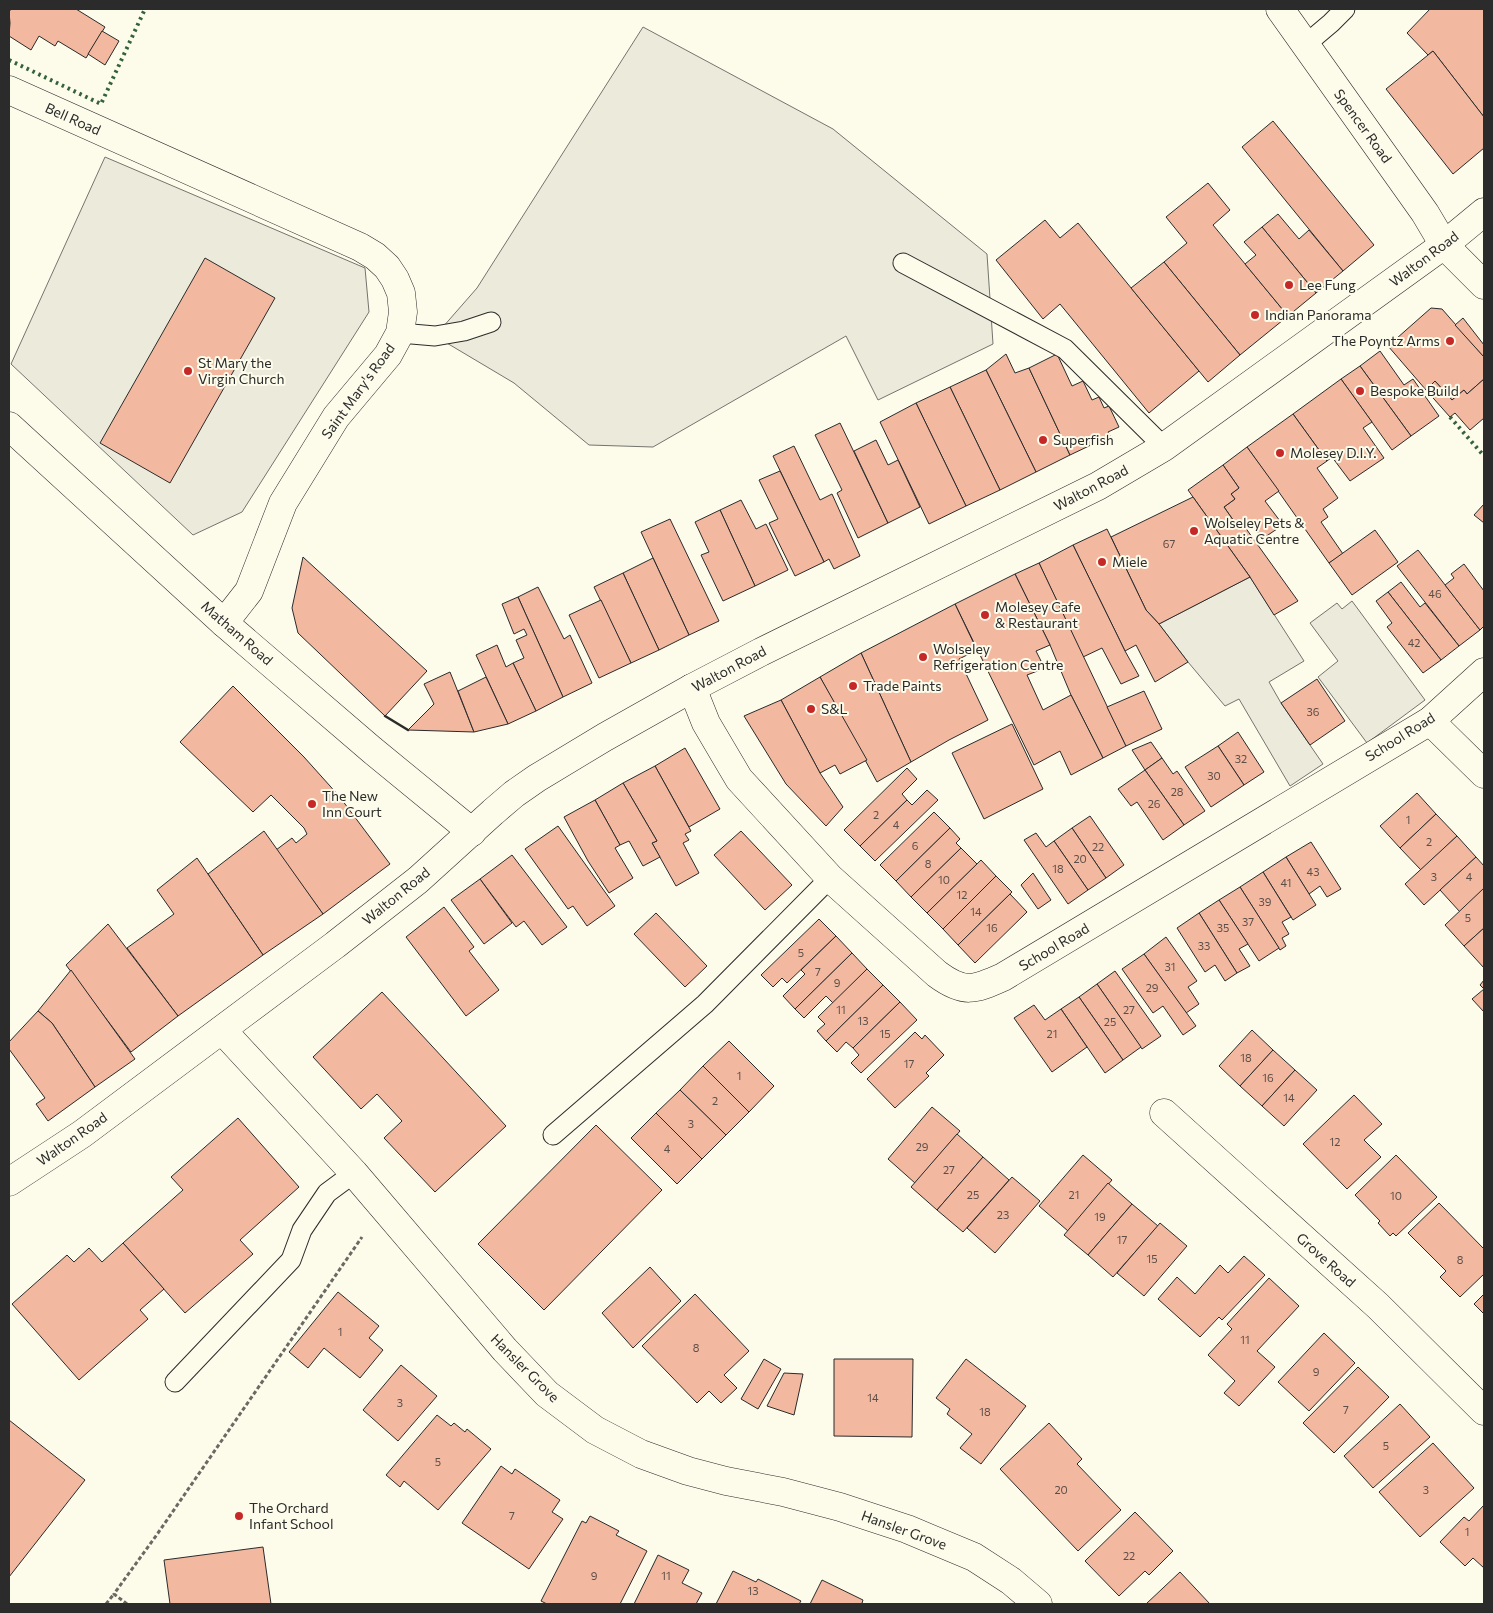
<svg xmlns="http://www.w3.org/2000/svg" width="1493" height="1613" font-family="Commissioner,sans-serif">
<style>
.green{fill:#ecebdb;stroke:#74746e}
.parking{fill:#eceadb;stroke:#74746e}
.building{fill:#f2b8a0;stroke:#2b2b2b}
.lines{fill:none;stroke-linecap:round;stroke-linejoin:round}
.lane-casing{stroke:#2b2b2b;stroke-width:21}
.street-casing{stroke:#2b2b2b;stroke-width:29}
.secondary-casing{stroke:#2b2b2b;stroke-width:29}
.path{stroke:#6a6964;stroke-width:3;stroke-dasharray:4 2.5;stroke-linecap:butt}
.lane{stroke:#fdfbea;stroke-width:19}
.street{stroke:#fdfbea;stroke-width:28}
.secondary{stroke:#fdfbea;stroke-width:28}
.hedge{stroke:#34623c;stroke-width:4;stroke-dasharray:2.5 4;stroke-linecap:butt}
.wall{stroke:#2b2b2b;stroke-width:2.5}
.poi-dot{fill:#c62828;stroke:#fdfbea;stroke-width:2}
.labels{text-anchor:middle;stroke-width:4;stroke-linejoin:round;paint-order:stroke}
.number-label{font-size:11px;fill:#5d4e48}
.street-label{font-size:14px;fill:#2b2b2b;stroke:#fdfbea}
.poi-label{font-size:14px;fill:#2b2b2b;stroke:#fdfbea;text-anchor:start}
</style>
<rect width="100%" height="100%" fill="#fdfbea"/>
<polygon class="green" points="105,157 365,268 369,312 242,512 193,535 11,364"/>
<g class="parking">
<polygon points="643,27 833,129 987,254 993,344 878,400 846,336 653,447 589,445 514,383 435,336 477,288"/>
<polygon points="1250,577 1304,661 1269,682 1281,703 1323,764 1290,786 1239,699 1225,706 1188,662 1159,624"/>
<polygon points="1352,601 1425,700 1367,743 1318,677 1338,661 1310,623 1337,603 1342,609"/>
</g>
<g class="building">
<polygon points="11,9 76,9 105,27 86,58 58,41 55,46 39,36 31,50 9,36 10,23 9,12"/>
<polygon points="1430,9 1484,9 1484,117 1433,51 1428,55 1407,33"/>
<polygon points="102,31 119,41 105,65 88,54"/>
<polygon points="1433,51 1484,117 1484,148 1453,174 1386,89"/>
<polygon points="1273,121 1374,245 1343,271 1242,147"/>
<polygon points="1208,183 1230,210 1213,225 1288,316 1240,355 1164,262 1187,243 1166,217"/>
<polygon points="1278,214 1299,239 1309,230 1343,271 1316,293 1262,227"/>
<polygon points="1045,220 1060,238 1078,223 1199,371 1149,413 1060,304 1043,319 996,260"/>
<polygon points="1262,227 1316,293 1288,316 1245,264 1256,255 1244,242"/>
<polygon points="205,258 275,298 170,483 100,443"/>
<polygon points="1164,262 1240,355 1208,382 1131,288"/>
<polygon points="1431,308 1442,309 1484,357 1484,379 1467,394 1464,390 1452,400 1435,381 1426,390 1388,346"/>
<polygon points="1463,318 1484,345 1484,357 1455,325"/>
<polygon points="1380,351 1404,385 1413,379 1439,416 1411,436 1360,366"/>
<polygon points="1006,354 1015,373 1029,368 1070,455 1036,472 986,370"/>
<polygon points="1057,354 1072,386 1083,381 1092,400 1099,397 1104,408 1109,406 1119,427 1108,432 1110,436 1070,455 1029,368"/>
<polygon points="1360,366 1411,436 1392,450 1341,379"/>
<polygon points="986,370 1036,472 1000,490 950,387"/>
<polygon points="1341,379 1372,422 1363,428 1384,458 1350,481 1332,457 1327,461 1293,414"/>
<polygon points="1484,379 1484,418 1470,430 1455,413 1450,417 1426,390 1435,381 1452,400 1464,390 1467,394"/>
<polygon points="950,387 1000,490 966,506 916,403"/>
<polygon points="916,403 966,506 929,524 880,422"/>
<polygon points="1293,414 1327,461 1317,468 1338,498 1323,509 1328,517 1321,522 1343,554 1329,563 1247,447"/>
<polygon points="840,423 888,523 858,538 837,493 842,490 815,435"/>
<polygon points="876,440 888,465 898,460 920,507 888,523 854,451"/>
<polygon points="794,446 820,500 832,494 860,556 834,569 829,559 824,562 773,456"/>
<polygon points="1247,447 1279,491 1265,501 1283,525 1262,539 1252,524 1246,528 1242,523 1238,527 1224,507 1235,499 1231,494 1239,488 1223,465"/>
<polygon points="1223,465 1239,488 1231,494 1235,499 1224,507 1238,527 1242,523 1298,601 1274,615 1250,577 1188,490"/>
<polygon points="780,471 824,562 795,576 769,523 778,519 759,480"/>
<polygon points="1193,497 1250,577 1159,624 1146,610 1111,537"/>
<polygon points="741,500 756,529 766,524 788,570 755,586 720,510"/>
<polygon points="1484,504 1484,523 1474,515"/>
<polygon points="720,510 755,586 723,601 701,555 709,552 695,522"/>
<polygon points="670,519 719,621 689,635 641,532"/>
<polygon points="1107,529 1146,610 1159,624 1188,662 1155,682 1136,645 1125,651 1073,545"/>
<polygon points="1375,530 1398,562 1352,595 1329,563"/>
<polygon points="1073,545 1125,651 1139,676 1121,684 1102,648 1083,657 1039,563"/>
<polygon points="1418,550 1480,630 1459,646 1397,566"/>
<polygon points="303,557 427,671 385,716 298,633 292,608"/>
<polygon points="653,558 689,635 659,650 623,573"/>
<polygon points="1039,563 1126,746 1103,758 1071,695 1050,645 1015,574"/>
<polygon points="1464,564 1484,591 1484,626 1480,630 1445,585 1454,578 1451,574"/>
<polygon points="623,573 659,650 631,663 594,587"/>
<polygon points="1015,574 1050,645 1036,651 1041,661 1037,663 1040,670 1027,675 1043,710 1071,695 1103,758 1071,775 1060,751 1034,765 955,604"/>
<polygon points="1401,582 1420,607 1425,603 1459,646 1441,660 1388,592"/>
<polygon points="538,587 564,639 570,635 592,683 563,697 518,597"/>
<polygon points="1388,592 1441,660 1423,673 1387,627 1392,623 1376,601"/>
<polygon points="518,597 563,697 536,711 513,663 524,658 516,640 527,635 524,629 514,634 502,604"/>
<polygon points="601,600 631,663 599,678 569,615"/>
<polygon points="955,604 977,650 959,659 988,720 949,740 911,762 861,653"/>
<polygon points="497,645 506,667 513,663 536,711 508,724 476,655"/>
<polygon points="861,653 911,762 877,782 820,677"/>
<polygon points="450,672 474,732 408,730 434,704 424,684"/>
<polygon points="486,677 508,724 474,732 458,691"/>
<polygon points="820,677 867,760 840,774 835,765 820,773 781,700"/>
<polygon points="1317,679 1345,721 1310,745 1281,703"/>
<polygon points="233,686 304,757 339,796 390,864 323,914 276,850 292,838 296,843 307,834 304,828 271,795 253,812 180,742"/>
<polygon points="1144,691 1162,729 1126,746 1107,707"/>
<polygon points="781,700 820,773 843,807 826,826 786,784 744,716"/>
<polygon points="1012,724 1043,789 984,819 952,753"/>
<polygon points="1238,732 1264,772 1244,785 1218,746"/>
<polygon points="1151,742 1162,758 1145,770 1132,750"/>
<polygon points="1218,746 1244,785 1211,807 1185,767"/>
<polygon points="685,748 720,809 689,827 655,766"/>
<polygon points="1162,758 1173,774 1177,771 1205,811 1184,825 1145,770"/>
<polygon points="655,766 691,831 685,834 689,840 683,843 699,873 676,886 652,843 657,841 623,783"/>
<polygon points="907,768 917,779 902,794 907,800 860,846 844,830"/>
<polygon points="1145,770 1184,825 1163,840 1137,802 1131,806 1118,789"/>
<polygon points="623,783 657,841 652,843 660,857 643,866 629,841 620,845 595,800"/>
<polygon points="927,790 938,800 875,861 860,846 907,800 912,805"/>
<polygon points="1417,793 1436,814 1400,848 1380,826"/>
<polygon points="595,800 620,845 615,848 633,878 609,893 588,861 564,817"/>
<polygon points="934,812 950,828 896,881 880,865"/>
<polygon points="1436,814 1457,836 1421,870 1400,848"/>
<polygon points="1090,816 1124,865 1106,878 1072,828"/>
<polygon points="558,826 615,906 587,926 573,906 568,909 525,849"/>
<polygon points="950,828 960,839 956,843 961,848 911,897 896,881"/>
<polygon points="1072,828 1106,878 1088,890 1054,841"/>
<polygon points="264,831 323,914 263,955 208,874"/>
<polygon points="741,831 792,885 765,910 714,855"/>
<polygon points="1036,833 1046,847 1054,841 1088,890 1068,904 1024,840"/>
<polygon points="1457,836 1476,857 1424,905 1405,884"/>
<polygon points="1311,842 1341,889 1327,897 1320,886 1309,894 1286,857"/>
<polygon points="961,848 977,864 927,913 911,897"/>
<polygon points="512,855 567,927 542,945 524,921 516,927 480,879"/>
<polygon points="1286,857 1316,905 1293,920 1263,872"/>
<polygon points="1476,857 1484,866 1484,888 1460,912 1440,890"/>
<polygon points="197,858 263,955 178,1016 127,948 174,914 157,890"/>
<polygon points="981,860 996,876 943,929 927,913"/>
<polygon points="1263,872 1291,917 1282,922 1289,934 1282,938 1286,946 1280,950 1240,887"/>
<polygon points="1033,873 1051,900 1038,909 1021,885"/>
<polygon points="996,876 1012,892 958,945 943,929"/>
<polygon points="480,879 512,923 484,944 451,900"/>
<polygon points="1240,887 1279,948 1259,961 1219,900"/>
<polygon points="1484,888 1484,928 1464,946 1445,925"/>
<polygon points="1010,894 1027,912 975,963 958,945"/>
<polygon points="1219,900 1248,944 1239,949 1250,966 1237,973 1199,913"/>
<polygon points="444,907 474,947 469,951 499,990 466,1016 406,937"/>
<polygon points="656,913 707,966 685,987 634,934"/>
<polygon points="1199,913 1237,973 1225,981 1215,965 1205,972 1177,928"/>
<polygon points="819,919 836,936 787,983 782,978 773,987 761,975"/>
<polygon points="108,924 178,1016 131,1052 66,965"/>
<polygon points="1484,928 1484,968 1464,946"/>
<polygon points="836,936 852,953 795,1009 783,996 805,974 801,970"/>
<polygon points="1166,937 1197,981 1188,987 1199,1004 1186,1013 1144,954"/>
<polygon points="852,953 867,969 833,1003 826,996 804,1018 795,1009"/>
<polygon points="1144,954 1196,1026 1183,1035 1163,1006 1153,1013 1122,969"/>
<polygon points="867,969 883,985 826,1041 817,1031 825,1024 818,1017"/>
<polygon points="71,970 135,1059 95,1087 52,1023 38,1011"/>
<polygon points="1115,971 1161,1036 1142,1049 1097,984"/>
<polygon points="1484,980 1484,1012 1472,999 1484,989 1480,985"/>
<polygon points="1097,984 1141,1047 1123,1060 1079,997"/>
<polygon points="883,985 900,1002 853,1048 846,1042 837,1052 826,1041"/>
<polygon points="382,992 506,1126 435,1192 384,1138 402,1121 377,1094 361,1109 313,1057"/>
<polygon points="1079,997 1123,1060 1105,1073 1061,1009"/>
<polygon points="900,1002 917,1020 861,1073 851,1063 859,1055 853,1048"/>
<polygon points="1034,1005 1045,1020 1061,1009 1087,1047 1052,1072 1014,1018"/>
<polygon points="38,1011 52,1023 95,1087 48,1121 36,1104 45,1098 9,1049 9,1042"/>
<polygon points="1252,1030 1273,1050 1240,1086 1219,1066"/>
<polygon points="915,1032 922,1039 925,1035 944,1055 926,1073 929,1076 895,1108 867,1079"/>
<polygon points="729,1041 774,1086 749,1112 703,1066"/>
<polygon points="1273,1050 1295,1070 1262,1106 1240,1086"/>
<polygon points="703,1066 749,1112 726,1135 680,1090"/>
<polygon points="1295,1070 1317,1090 1284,1126 1262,1106"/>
<polygon points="680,1090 726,1135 702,1159 656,1113"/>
<polygon points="1354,1095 1382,1124 1364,1140 1381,1157 1347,1189 1303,1144"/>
<polygon points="932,1107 960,1131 915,1183 888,1159"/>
<polygon points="656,1113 702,1159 677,1184 631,1138"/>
<polygon points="238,1118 299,1187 240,1240 253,1254 185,1313 123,1243 183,1190 171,1177"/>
<polygon points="596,1125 662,1190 544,1310 478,1244"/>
<polygon points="957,1134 983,1157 937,1210 911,1187"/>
<polygon points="1083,1155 1112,1180 1068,1231 1039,1206"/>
<polygon points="1396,1155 1437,1197 1396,1236 1393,1233 1390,1236 1378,1223 1380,1221 1355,1195"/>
<polygon points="983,1157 1009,1180 963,1232 937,1210"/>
<polygon points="1012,1177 1040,1201 995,1253 967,1228"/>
<polygon points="1108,1183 1132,1204 1088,1255 1064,1235"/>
<polygon points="1439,1203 1484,1249 1484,1274 1460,1297 1440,1277 1446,1271 1408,1233"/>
<polygon points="1132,1204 1158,1226 1113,1277 1088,1255"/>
<polygon points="1160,1223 1187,1246 1144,1296 1117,1273"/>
<polygon points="123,1243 164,1289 140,1310 148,1319 79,1380 12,1304 67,1255 74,1262 89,1248 102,1262"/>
<polygon points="1244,1256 1265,1275 1222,1320 1219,1317 1200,1337 1158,1299 1177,1277 1195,1294 1220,1265 1228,1273"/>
<polygon points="650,1267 681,1301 633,1348 602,1313"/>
<polygon points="1269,1278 1299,1306 1257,1351 1275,1367 1239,1406 1224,1393 1235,1381 1208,1355 1232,1329 1227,1324"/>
<polygon points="338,1292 379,1326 369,1338 383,1350 360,1378 324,1348 308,1368 289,1352"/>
<polygon points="695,1294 749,1351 724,1375 737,1388 721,1403 709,1391 697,1403 642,1346"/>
<polygon points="1484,1294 1484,1314 1474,1304"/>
<polygon points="1324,1333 1355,1363 1309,1411 1278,1382"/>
<polygon points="764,1359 781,1369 758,1409 741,1399"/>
<polygon points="834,1359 913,1359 912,1437 834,1436"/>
<polygon points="966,1359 1026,1406 981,1464 960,1448 972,1434 947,1414 950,1409 936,1398"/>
<polygon points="401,1365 437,1396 398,1441 363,1410"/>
<polygon points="1358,1367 1389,1397 1334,1453 1303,1423"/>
<polygon points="784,1373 803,1374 794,1415 767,1406"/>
<polygon points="1400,1404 1430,1437 1373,1488 1344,1456"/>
<polygon points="437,1415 451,1426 454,1423 465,1432 467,1429 491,1449 438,1510 404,1481 400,1487 386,1475"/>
<polygon points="9,1420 85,1480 9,1577"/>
<polygon points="1049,1423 1082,1459 1077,1464 1121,1510 1078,1551 1000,1469"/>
<polygon points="1433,1443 1474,1488 1420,1537 1379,1492"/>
<polygon points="501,1466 512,1474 515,1469 560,1500 552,1512 563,1519 529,1569 462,1523"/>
<polygon points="1484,1505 1484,1568 1473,1558 1465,1566 1440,1542 1464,1517 1469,1521"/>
<polygon points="1135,1512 1173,1551 1149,1575 1145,1571 1119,1596 1085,1561"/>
<polygon points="590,1516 619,1531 616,1535 647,1551 620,1604 547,1604 541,1601 582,1521 586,1523"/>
<polygon points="263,1547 271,1604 170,1604 164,1560"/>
<polygon points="658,1555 689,1570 682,1583 702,1593 696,1604 634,1604"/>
<polygon points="733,1571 756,1582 758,1579 801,1601 799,1604 716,1604"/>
<polygon points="1180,1572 1210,1604 1146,1604"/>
<polygon points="822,1580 863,1600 862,1603 864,1604 810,1604"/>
</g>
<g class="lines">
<defs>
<g id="lane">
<polyline points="1305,45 1331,23 1345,9"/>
<polyline points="903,263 1065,349 1164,447"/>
<polyline points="400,333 435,336 464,331 491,322"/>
<polyline points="553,1135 705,1004 830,878"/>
<polyline points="175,1382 291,1260 302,1230 327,1193 354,1173"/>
</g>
<g id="street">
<polyline points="1280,9 1425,213 1444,245 1484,285"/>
<polyline points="9,90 360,247 375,256 387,267 395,279 401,293 403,312 400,333 388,355 336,417 283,503 249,591 224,623"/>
<polyline points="9,426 224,623 372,750 472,832"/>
<path d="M692 688 706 723 739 779 830 878 937 974C964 994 974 990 1003 977L1430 721 1484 672"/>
<polyline points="1430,721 1484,774"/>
<polyline points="222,1030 354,1173 505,1350 547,1394 595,1430 641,1454 688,1471 726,1481 783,1492 840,1507 907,1529 974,1557 1011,1581 1038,1604"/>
<polyline points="1164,1113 1378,1306 1484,1411"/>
</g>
<polyline id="secondary" points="9,1182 82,1134 335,945 418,880 493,812 514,794 537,778 605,737 692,688 761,652 1098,486 1164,447 1444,245 1484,212"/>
</defs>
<use href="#lane" class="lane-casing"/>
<use href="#street" class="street-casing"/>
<use href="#secondary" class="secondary-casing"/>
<g class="path">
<polyline points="106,1604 114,1594"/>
<polyline points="127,1604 114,1594 158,1533 362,1237"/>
</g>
<use href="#lane" class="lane"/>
<use href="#street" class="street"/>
<use href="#secondary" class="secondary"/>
<g class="hedge">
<polyline points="9,60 101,104 145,9"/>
<polyline points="1450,417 1484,456"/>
</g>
<polyline class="wall" points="385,716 408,730"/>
</g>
<g class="poi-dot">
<circle cx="1289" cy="285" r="5"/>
<circle cx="1255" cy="315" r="5"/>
<circle cx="1450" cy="341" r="5"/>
<circle cx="188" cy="371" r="5"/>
<circle cx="1360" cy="391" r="5"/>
<circle cx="1043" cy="440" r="5"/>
<circle cx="1280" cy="453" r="5"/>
<circle cx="1194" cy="531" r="5"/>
<circle cx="1102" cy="562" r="5"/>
<circle cx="985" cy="615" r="5"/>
<circle cx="923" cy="657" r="5"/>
<circle cx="853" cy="686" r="5"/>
<circle cx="811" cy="709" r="5"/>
<circle cx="312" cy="804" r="5"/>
<circle cx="239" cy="1516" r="5"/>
</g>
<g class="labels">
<g class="number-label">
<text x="1169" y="548">67</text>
<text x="1435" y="598">46</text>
<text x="1414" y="647">42</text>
<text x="1313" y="716">36</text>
<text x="1241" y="763">32</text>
<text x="1214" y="780">30</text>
<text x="1177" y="796">28</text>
<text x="1154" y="808">26</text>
<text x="876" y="819">2</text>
<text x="1408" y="824">1</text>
<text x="896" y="829">4</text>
<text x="1429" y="846">2</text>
<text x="915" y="850">6</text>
<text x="1098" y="851">22</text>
<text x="1080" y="863">20</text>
<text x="928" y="868">8</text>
<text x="1058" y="873">18</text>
<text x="1313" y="876">43</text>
<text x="1434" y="881">3</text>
<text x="1469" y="881">4</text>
<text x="944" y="884">10</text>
<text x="1286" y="887">41</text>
<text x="962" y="899">12</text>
<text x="1265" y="906">39</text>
<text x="976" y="916">14</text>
<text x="1468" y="922">5</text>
<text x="1248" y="926">37</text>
<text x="992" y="932">16</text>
<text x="1223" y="932">35</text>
<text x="1204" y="950">33</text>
<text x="801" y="957">5</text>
<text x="1170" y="971">31</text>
<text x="818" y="976">7</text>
<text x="837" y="987">9</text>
<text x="1152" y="992">29</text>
<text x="841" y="1014">11</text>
<text x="1129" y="1014">27</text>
<text x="863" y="1025">13</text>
<text x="1110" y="1026">25</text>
<text x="885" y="1038">15</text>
<text x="1052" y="1038">21</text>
<text x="1246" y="1062">18</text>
<text x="909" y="1068">17</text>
<text x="739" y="1080">1</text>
<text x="1268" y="1082">16</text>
<text x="1289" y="1102">14</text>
<text x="715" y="1105">2</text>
<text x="691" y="1128">3</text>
<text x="1335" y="1146">12</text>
<text x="922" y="1151">29</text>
<text x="667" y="1153">4</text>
<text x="949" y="1174">27</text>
<text x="973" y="1199">25</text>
<text x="1074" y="1199">21</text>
<text x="1396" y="1200">10</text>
<text x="1003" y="1219">23</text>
<text x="1100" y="1221">19</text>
<text x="1122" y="1244">17</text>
<text x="1152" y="1263">15</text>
<text x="1460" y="1264">8</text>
<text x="340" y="1336">1</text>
<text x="1245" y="1344">11</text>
<text x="696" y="1352">8</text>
<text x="1316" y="1376">9</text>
<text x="873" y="1402">14</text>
<text x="400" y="1407">3</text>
<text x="1346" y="1414">7</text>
<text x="985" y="1416">18</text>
<text x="1386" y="1450">5</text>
<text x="438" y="1466">5</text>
<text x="1061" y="1494">20</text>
<text x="1426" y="1494">3</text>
<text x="512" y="1520">7</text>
<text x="1467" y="1536">1</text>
<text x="1129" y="1560">22</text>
<text x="594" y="1580">9</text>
<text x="666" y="1580">11</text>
<text x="753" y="1595">13</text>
</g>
<g class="street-label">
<text transform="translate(73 119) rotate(24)" y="5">Bell Road</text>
<text transform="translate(1363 126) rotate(54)" y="5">Spencer Road</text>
<text transform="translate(1424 259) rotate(-37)" y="5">Walton Road</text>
<text transform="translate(358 391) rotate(-54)" y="5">Saint Mary's Road</text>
<text transform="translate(1091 488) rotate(-28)" y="5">Walton Road</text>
<text transform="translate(237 633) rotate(41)" y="5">Matham Road</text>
<text transform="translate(729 669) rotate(-28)" y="5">Walton Road</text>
<text transform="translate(1400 737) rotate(-32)" y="5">School Road</text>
<text transform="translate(396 896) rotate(-39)" y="5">Walton Road</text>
<text transform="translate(1054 947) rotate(-31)" y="5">School Road</text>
<text transform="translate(72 1139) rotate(-35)" y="5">Walton Road</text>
<text transform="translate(1326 1260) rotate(42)" y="5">Grove Road</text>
<text transform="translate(525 1368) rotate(45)" y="5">Hansler Grove</text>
<text transform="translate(904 1530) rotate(20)" y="5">Hansler Grove</text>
</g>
<g class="poi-label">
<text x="1299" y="290">Lee Fung</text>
<text x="1265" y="320">Indian Panorama</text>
<text x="1440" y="346" text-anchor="end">The Poyntz Arms</text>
<text x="198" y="368">St Mary the<tspan x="198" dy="16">Virgin Church</tspan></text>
<text x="1370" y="396">Bespoke Build</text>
<text x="1053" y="445">Superfish</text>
<text x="1290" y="458">Molesey D.I.Y.</text>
<text x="1204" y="528">Wolseley Pets &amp;<tspan x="1204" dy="16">Aquatic Centre</tspan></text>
<text x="1112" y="567">Miele</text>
<text x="995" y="612">Molesey Cafe<tspan x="995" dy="16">&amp; Restaurant</tspan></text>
<text x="933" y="654">Wolseley<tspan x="933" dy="16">Refrigeration Centre</tspan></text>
<text x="863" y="691">Trade Paints</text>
<text x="821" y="714">S&amp;L</text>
<text x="322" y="801">The New<tspan x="322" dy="16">Inn Court</tspan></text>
<text x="249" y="1513">The Orchard<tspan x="249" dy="16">Infant School</tspan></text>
</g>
</g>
<rect width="1493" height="1613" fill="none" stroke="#2b2b2b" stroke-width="20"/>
</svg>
